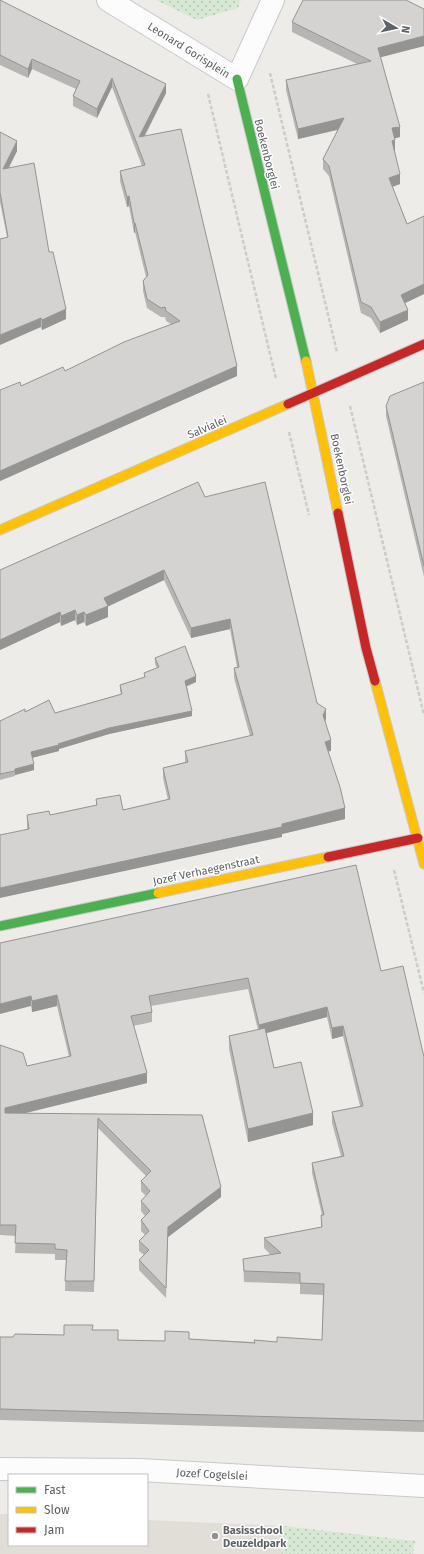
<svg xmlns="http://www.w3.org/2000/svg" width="424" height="1554" font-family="'Fira Sans',sans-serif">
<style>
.education{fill:#e1ded8}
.grass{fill:url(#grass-dots)}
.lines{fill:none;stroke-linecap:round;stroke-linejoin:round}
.street-casing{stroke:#c9c9c9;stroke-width:24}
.fast-casing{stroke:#c9c9c9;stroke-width:11}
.slow-casing{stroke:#c9c9c9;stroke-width:11}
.jam-casing{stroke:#c9c9c9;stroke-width:11}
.path{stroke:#cacecb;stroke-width:2.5;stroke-dasharray:4 2;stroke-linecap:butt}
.street{stroke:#fcfcfc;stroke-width:22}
.fast{stroke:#4caf50;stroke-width:9}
.slow{stroke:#ffc107;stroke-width:9}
.jam{stroke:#c62828;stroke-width:9}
.wall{fill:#b6b5b4}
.shaded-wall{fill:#949492}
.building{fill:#d4d3d1;stroke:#949492}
.poi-dot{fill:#909294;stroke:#fff;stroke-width:1.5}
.labels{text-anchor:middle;stroke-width:3;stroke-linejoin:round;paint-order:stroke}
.street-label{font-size:11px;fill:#5e6266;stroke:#fff}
.poi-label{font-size:11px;font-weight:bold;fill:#5e6266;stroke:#fff;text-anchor:start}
</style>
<defs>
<pattern id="grass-dots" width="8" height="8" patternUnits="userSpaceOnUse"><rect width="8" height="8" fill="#d7e9d4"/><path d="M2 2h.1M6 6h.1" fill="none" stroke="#b2c0b0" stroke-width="1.8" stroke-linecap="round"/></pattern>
</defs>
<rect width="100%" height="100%" fill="#eeece8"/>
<polygon class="education" points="0,1514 9,1514 9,1545 147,1545 147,1520 284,1526 281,1554 0,1554"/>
<g class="grass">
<polygon points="156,0 241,0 238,8 197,20"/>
<polygon points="284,1526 415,1541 413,1554 281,1554"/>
</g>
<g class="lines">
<defs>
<g id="street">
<polyline points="108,0 237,79 273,0"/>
<polyline points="0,1469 140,1470 424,1486"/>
</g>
<g id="fast">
<polyline points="237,79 306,361"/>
<polyline points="0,926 158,893"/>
</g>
<g id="slow">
<polyline points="306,361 338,513"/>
<polyline points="0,530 288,404"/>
<polyline points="375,681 424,864"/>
<polyline points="158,893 328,857"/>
</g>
<g id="jam">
<polyline points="288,404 424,344"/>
<polyline points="338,513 366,648 375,681"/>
<polyline points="328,857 418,838"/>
</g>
</defs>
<use href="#street" class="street-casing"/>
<use href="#fast" class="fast-casing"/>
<use href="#slow" class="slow-casing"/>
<use href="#jam" class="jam-casing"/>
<g class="path">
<polyline points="270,73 337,352"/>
<polyline points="208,94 276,379"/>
<polyline points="350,406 424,715"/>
<polyline points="289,432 309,515"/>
<polyline points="394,870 424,993"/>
</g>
<use href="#street" class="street"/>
<use href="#fast" class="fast"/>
<use href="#slow" class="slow"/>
<use href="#jam" class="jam"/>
</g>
<g class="wall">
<polygon points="0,0 166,93 145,136 237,376 0,481 0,390 21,386 65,371 171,324 166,321 165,317 161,317 147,308 143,291 143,281 146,277 135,232 134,233 129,206 127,207 120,181 120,171 142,166 112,87 97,118 73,106 73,96 76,89 32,69 28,78 0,65"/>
<polygon points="424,9 424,46 380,57 400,137 394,138 395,151 394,151 400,184 392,187 407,224 424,216 424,294 405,303 408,320 380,333 371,318 361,313 329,176 323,169 323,159 338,130 298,139 286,90 286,80 357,64 292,32 292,22"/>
<polygon points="0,132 17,151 9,168 49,252 66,319 42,330 7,237 0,202"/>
<polygon points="424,382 424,577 386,416 386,406"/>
<polygon points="205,497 326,719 325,722 331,751 328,751 345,819 282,834 282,837 27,829 27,815 50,815 96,805 96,799 123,810 168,800 163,778 163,768 185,762 185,751 250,736 234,678 234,668 237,667 230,629 191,638 164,580 108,606 108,617 86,626 84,622 77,625 75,620 61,626 60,622 0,650 0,570"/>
<polygon points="155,658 196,682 187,686 192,716 109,734 59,749 59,751 32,758 34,770 15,775 15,776 0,780 0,721 25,712 55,713 121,694 120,691 120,685 144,677 144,673 157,668 155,664"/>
<polygon points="0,943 381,971 424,1057 424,1432 0,1420 0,1337 13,1337 64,1335 93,1330 118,1340 165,1341 189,1339 254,1342 254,1340 277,1342 322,1340 323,1295 300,1294 300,1284 244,1282 243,1259 271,1255 264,1248 264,1238 321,1227 321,1215 322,1215 312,1173 312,1163 341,1156 332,1123 332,1112 360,1106 343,1036 332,1039 327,1017 266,1033 274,1068 313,1125 248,1142 229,1049 229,1036 258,1030 248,989 151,1006 152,1012 152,1022 133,1026 147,1083 22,1114 202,1115 221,1197 168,1237 166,1298 139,1270 139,1260 144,1255 139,1251 139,1241 145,1235 141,1231 141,1220 145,1216 141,1211 141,1201 146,1196 141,1191 141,1181 146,1176 98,1128 94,1292 65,1291 66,1260 55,1260 55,1254 15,1253 16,1236 0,1235 0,1045 27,1066 69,1057 57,1006 32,1012 31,1006"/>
</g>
<g class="shaded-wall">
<polygon points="424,36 424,46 378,58 378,48"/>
<polygon points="32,59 32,69 28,78 28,69"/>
<polygon points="112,78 112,87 97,118 97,109"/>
<polygon points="166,84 166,93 139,146 139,137"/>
<polygon points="344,118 344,128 298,139 298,129"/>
<polygon points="400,127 400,137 392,139 392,128"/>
<polygon points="395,140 395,151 392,152 392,141"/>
<polygon points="17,141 17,151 3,178 3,169"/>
<polygon points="400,174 400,184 389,188 389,178"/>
<polygon points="129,196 129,206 127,207 127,197"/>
<polygon points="134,223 135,223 135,232 134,233"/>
<polygon points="424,284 424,294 401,305 401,295"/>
<polygon points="66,309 66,319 42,330 42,320"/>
<polygon points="408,310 408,320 380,333 380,322"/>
<polygon points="41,318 41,327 0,345 0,335"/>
<polygon points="237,366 237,376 0,481 0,471"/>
<polygon points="164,570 164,580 107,607 108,606 108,617 86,626 86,615 104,598"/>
<polygon points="75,610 75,620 61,626 61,616"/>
<polygon points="60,612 60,622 0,650 0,640"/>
<polygon points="84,612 84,622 77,625 77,615"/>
<polygon points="230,619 230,629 191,638 191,628"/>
<polygon points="196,676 196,682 185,687 185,681"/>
<polygon points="326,709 326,719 323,726 323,715"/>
<polygon points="192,711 192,716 109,734 59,749 59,751 31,758 31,752 109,728"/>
<polygon points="331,740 331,751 325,752 325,742"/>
<polygon points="34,764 34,770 15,775 15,769"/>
<polygon points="345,808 345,819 282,834 282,837 0,898 0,888 282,824"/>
<polygon points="57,995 57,1006 32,1012 32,1001"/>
<polygon points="31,996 31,1006 0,1014 0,1004"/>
<polygon points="327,1007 327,1017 259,1035 259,1025"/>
<polygon points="343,1026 343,1036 332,1039 332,1028"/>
<polygon points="147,1073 147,1083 5,1118 5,1108"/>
<polygon points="313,1113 313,1125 248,1142 248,1129"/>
<polygon points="221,1187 221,1197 168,1237 166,1298 168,1227"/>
</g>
<g class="building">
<polygon points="0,0 166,84 139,137 181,129 237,366 0,471 0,390 20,382 21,386 63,367 65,371 124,342 180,321 166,311 165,307 161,308 147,299 143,281 148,275 135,223 134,223 129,196 127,197 120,171 145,165 112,78 97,109 73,96 80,81 32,59 28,69 0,55"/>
<polygon points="303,0 406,0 424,9 424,36 378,48 400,127 392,128 395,140 392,141 400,174 389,178 407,224 424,216 424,284 401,295 408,310 380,322 371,307 361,302 329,166 323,159 344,118 298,129 286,80 371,61 292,22"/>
<polygon points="0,132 17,141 3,169 34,163 49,252 53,252 66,309 42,320 41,318 0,335 0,239 8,237 0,192"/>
<polygon points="424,382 424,566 386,406 390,396"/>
<polygon points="198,482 205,497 265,482 317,703 326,709 323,715 331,740 325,742 340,787 345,808 282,824 282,827 0,888 0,835 29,829 27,815 49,811 50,815 97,805 96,799 120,795 123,810 170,799 163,768 188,762 185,751 253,735 234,668 239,667 230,619 191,628 164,570 104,598 108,606 86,615 84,612 77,615 75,610 61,616 60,612 0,640 0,570"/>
<polygon points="185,646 196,676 185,681 192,711 109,728 58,744 59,745 31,752 34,764 15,769 15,771 0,774 0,721 25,709 25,712 49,700 55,713 122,694 120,685 145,677 144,673 159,667 155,658"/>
<polygon points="356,865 381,971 403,966 424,1057 424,1421 0,1409 0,1337 13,1337 15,1334 64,1335 64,1325 93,1325 92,1330 118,1330 118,1340 165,1341 165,1331 189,1332 189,1339 255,1343 254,1340 277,1342 277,1337 322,1340 324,1284 300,1283 300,1273 244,1271 243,1259 281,1253 264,1238 322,1227 321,1215 324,1215 312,1163 344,1156 332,1112 363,1106 343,1026 332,1028 327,1007 259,1025 248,978 149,996 152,1012 131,1016 147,1073 5,1108 5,1113 202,1115 221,1187 168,1227 166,1288 139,1260 149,1250 139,1241 149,1231 141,1220 150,1211 141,1201 150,1191 141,1181 151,1171 98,1118 94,1281 65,1281 67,1250 55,1249 55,1244 15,1243 16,1225 0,1225 0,1045 23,1053 27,1066 71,1056 57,995 32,1001 31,996 0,1004 0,943"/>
<polygon points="265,1028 274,1068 301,1062 313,1113 248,1129 229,1036"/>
</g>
<circle class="poi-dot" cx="215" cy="1536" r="4"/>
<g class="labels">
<g class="street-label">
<text transform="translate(189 50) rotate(32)" y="4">Leonard Gorisplein</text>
<text transform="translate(267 154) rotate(76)" y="4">Boekenborglei</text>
<text transform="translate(207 427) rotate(-23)" y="4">Salvialei</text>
<text transform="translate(342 469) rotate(78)" y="4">Boekenborglei</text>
<text transform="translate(206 870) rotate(-12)" y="4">Jozef Verhaegenstraat</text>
<text transform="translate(212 1474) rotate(3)" y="4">Jozef Cogelslei</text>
</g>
<g class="poi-label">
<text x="223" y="1534">Basisschool<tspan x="223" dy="13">Deuzeldpark</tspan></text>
</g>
</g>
<rect x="8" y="1474" width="140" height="72" fill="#ffffff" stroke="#bfc0c2"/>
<rect x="16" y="1487" width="20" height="6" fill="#4caf50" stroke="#bfc0c2"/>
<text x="44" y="1494" font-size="12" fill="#5e6266">Fast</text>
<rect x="16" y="1507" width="20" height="6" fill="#ffc107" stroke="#bfc0c2"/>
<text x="44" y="1514" font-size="12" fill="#5e6266">Slow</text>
<rect x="16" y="1527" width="20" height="6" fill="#c62828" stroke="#bfc0c2"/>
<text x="44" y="1534" font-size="12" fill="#5e6266">Jam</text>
<g transform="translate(396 28) rotate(99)" stroke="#ffffff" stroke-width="3" paint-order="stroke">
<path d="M0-3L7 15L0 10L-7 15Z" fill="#5e6266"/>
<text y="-6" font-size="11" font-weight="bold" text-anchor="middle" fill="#5e6266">N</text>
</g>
</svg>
